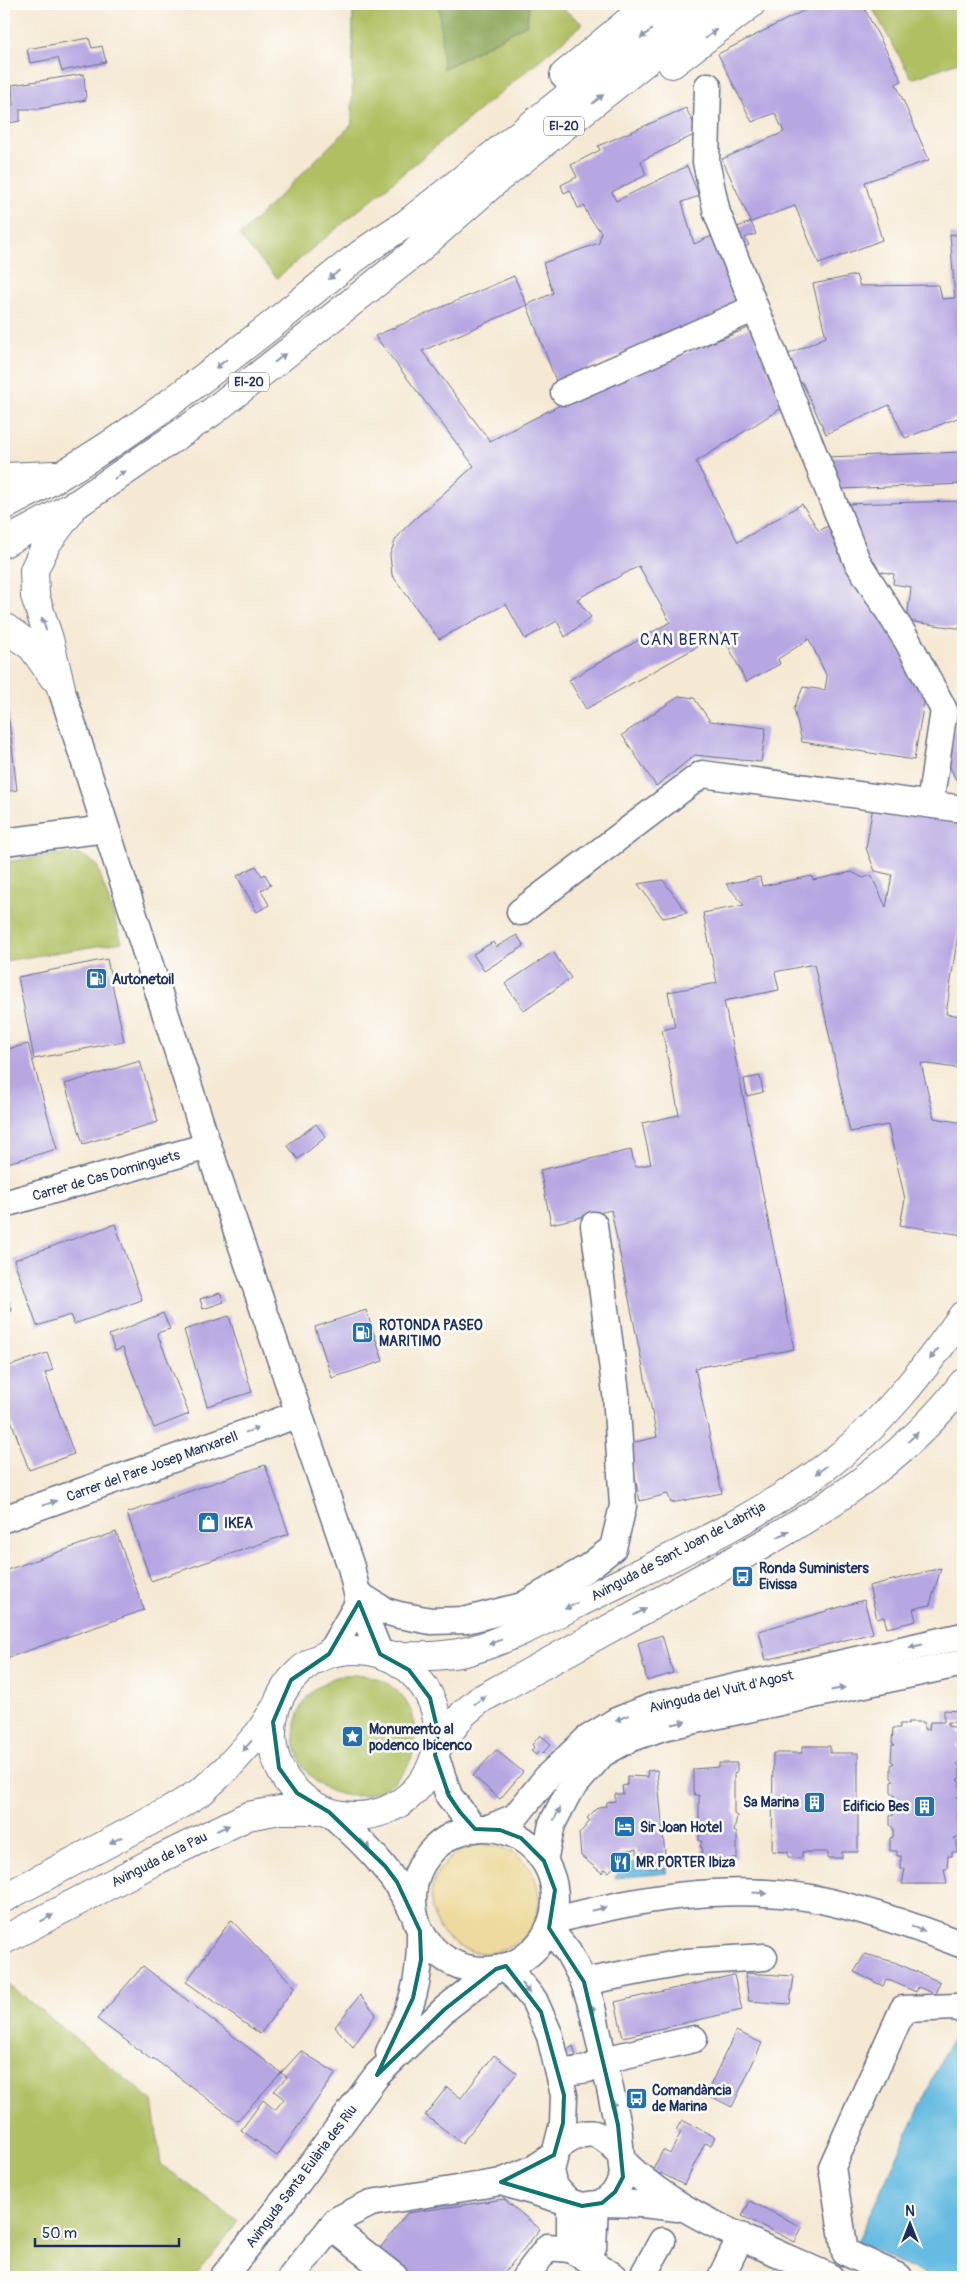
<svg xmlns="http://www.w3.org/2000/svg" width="967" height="2281" font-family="Pangolin,sans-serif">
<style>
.green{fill:#b0bf62;stroke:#667760}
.forest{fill:#8ca658;stroke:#546a5b}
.sand{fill:#eeda9e;stroke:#84847e}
.water{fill:#65bbe1;stroke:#4075a0}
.building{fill:#b6a6e2}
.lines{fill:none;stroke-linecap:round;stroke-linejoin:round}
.minor-casing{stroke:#677087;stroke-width:29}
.major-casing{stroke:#677087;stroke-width:30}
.highway-casing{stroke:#677087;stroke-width:30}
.minor{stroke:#fff;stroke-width:26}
.major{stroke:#fff;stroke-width:28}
.highway{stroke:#fff;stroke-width:28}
.oneway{fill:#8d97ae}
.marked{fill:none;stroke:#0f766e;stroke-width:4;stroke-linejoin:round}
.labels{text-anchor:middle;stroke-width:5;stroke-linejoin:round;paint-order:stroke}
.shield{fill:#fdfcf7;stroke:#5f6c8c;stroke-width:1}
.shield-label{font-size:12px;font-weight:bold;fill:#1b2f5e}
.poi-label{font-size:14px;font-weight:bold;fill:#1b2f5e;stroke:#fdfcf7;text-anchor:start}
.street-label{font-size:14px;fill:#1b2f5e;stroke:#fdfcf7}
.quarter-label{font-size:16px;letter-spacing:1px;fill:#1b2f5e;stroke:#fdfcf7}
</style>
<rect width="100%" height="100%" fill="#fdfcf7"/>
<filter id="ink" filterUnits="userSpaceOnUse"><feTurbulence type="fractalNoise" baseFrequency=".02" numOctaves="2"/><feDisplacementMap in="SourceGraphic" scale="10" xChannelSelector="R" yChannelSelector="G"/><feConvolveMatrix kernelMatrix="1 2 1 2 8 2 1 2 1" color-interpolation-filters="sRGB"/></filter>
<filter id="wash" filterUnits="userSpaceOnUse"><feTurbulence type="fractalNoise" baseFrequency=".0096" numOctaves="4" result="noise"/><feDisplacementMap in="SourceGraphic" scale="20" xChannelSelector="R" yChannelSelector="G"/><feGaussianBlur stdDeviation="1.12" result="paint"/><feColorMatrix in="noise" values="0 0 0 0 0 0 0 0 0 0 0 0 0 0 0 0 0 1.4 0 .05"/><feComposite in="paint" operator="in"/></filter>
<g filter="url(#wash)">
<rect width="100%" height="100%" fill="#f5e9d4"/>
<g class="green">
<polygon points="353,4 439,4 444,69 527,24 529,4 556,4 583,24 277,278 239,236 352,124"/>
<polygon points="870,4 963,4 963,60 912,79"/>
<polygon points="62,854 82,855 97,865 122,942 4,961 4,862"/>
<circle cx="355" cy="1735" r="61"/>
<polygon points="4,1984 8,1984 152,2100 161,2164 238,2222 194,2277 4,2277"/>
</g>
<polygon class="forest" points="439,4 529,4 527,24 443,69"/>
<circle class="sand" cx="485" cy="1899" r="54"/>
<g class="water">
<polygon points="632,1862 650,1869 667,1869 667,1873 615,1878 619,1871"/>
<polygon points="959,2023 963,2024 963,2277 930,2277 857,2242"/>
</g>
<g id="blocks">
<g class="building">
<polygon points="817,4 862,4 902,81 896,84 929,160 865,182 882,240 819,264 795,206 751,222 722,159 784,132 775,113 752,122 718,54"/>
<polygon points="89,38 92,48 102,46 106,62 62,71 58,58 30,63 27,49"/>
<polygon points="84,74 86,100 38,109 20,109 20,121 4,124 4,108 13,105 12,85"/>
<polygon points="686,108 698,133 641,161 646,175 612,192 616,201 687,166 699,196 682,202 694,244 714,235 740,305 556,381 527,305 553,293 543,263 599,243 601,232 589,217 584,206 578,208 570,190 564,193 561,185 577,177 571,165 600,150 598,146"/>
<polygon points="751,222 756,234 745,238 749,245 741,249 732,229"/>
<polygon points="950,234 963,236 963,416 905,438 889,405 826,434 802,382 793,386 782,357 826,337 813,284 856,275 860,286 939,285 942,299 955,298"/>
<polygon points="514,276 527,305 422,351 490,441 568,401 751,327 783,407 696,462 738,542 802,504 819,531 831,524 925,696 914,760 802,742 794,709 803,687 825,690 827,677 809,639 778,659 780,664 746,682 722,633 586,709 569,680 670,622 639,566 577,599 591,617 565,637 557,621 525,639 506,604 439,639 392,575 390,554 396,539 406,527 474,466 375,336"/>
<polygon points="963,452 963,484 841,489 825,457"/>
<polygon points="963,501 963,629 907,621 911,587 893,584 894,574 872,570 843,504"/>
<polygon points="962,678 963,678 963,786 956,780 949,765"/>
<polygon points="4,696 6,696 17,790 4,792"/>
<polygon points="679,696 694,698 710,721 766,728 761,762 695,755 656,786 622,735"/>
<polygon points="873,806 963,820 963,900 946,1014 963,1016 963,1069 921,1063 934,1118 963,1123 963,1235 900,1225 905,1199 888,1125 850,1132 814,964 775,972 779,990 724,1001 794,1349 695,1368 722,1493 671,1503 668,1494 640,1501 628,1444 657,1437 611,1210 551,1224 540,1170 631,1150 635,1167 651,1164 642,1123 679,1115 662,1030 675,1027 668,992 717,983 703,913 744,905 726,884 760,877 762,886 812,876 813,880 852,872 863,878 871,875 886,907 892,875 875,871 866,848"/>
<polygon points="256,866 262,876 265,874 271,885 261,890 269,905 257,912 237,876"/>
<polygon points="663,880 687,913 663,918 638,884"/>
<polygon points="517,935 524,946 484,971 473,954 493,942 496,947"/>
<polygon points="553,952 571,978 524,1011 505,984"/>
<polygon points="107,959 124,1041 34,1059 18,977"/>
<polygon points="28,1044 57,1149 4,1164 4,1050"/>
<polygon points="140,1061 158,1122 83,1144 65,1084"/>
<polygon points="760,1076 763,1092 747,1096 744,1079"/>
<polygon points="316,1124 326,1137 298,1159 287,1145"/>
<polygon points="115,1224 142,1300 74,1324 70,1315 37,1326 14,1260"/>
<polygon points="4,1288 12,1310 4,1313"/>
<polygon points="220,1293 224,1302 203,1309 200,1299"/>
<polygon points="366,1310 383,1361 332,1378 315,1327"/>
<polygon points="163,1313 170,1329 157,1333 189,1414 154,1428 123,1348 115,1351 109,1335"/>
<polygon points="229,1316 252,1392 207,1406 184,1330"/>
<polygon points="47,1353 53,1370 45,1373 74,1454 29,1470 4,1401 4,1368"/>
<polygon points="265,1465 289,1534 151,1581 127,1513"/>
<polygon points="116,1532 144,1610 4,1659 4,1571"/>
<polygon points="941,1568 930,1605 913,1609 916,1621 887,1628 884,1617 877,1619 869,1586"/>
<polygon points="864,1600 873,1633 766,1660 759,1631"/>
<polygon points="662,1635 673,1673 647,1681 638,1643"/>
<polygon points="944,1710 963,1711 963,1722 948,1722 948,1726 958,1728 958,1733 961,1733 961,1742 956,1745 960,1748 960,1761 957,1764 960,1767 960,1778 957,1780 960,1783 960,1796 956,1797 960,1800 960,1811 957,1812 958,1824 961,1824 961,1836 954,1838 957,1842 957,1852 952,1852 952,1856 948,1856 947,1869 944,1869 947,1884 902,1884 905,1869 901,1869 901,1856 897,1856 897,1851 890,1851 890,1838 893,1837 893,1828 890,1825 890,1816 894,1815 890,1811 891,1799 895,1796 891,1793 891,1782 894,1780 891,1778 891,1765 894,1763 891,1761 892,1745 895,1745 892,1743 893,1728 900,1728 900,1724 908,1724 908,1722 924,1722 924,1729 929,1730 930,1722 944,1722"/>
<polygon points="540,1735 551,1744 542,1754 539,1751 536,1755 531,1751 534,1747 532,1745"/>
<polygon points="802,1746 830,1746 830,1753 858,1753 858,1852 842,1852 842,1858 828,1858 828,1852 802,1852 802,1858 788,1857 788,1852 772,1851 773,1753 802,1753"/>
<polygon points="496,1750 523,1772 500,1799 473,1776"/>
<polygon points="719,1763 737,1763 737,1771 734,1774 734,1814 737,1816 734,1831 737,1833 737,1858 732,1858 732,1860 707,1860 707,1858 703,1858 702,1847 700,1847 702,1841 699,1841 699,1795 695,1795 693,1790 693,1769 719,1767"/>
<polygon points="657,1770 666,1865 656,1866 655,1857 646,1858 646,1853 637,1854 637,1849 621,1851 612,1862 615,1865 609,1872 605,1869 602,1873 581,1856 579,1834 590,1821 587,1818 598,1807 606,1806 607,1802 615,1801 615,1794 623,1794 622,1786 627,1785 627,1776 648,1777 647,1771"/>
<polygon points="231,1920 295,1987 260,2034 186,1982"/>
<polygon points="865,1954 894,1962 940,1982 935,1994 918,1987 916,1992 886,1979 883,1986 854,1972"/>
<polygon points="143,1966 281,2073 237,2121 153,2058 152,2060 97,2019"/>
<polygon points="745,1973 794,1976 790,2004 749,2001"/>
<polygon points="734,1975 742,2010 623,2037 615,2002"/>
<polygon points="360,1995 376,2014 353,2047 335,2027"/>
<polygon points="736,2031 762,2043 732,2107 706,2094"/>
<polygon points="573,2046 576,2056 566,2058 564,2052"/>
<polygon points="301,2051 336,2073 277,2156 241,2130 263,2100 275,2110 284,2099 274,2091 287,2077 281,2073"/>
<polygon points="494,2055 517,2073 462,2143 425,2115 447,2087 461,2098"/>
<polygon points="682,2120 715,2137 711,2145 705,2143 684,2185 661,2173 658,2179 650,2175 663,2150 670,2154 681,2132 676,2130"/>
<polygon points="504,2199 540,2229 501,2277 412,2277 378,2251 407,2213"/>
<polygon points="750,2201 802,2227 795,2242 742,2216"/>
</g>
</g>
</g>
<g filter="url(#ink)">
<use href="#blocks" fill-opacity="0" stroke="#677087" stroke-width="1"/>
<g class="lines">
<defs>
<g id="minor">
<polyline points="708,86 706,162 717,213 857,561 908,642 944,710 930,804"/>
<polyline points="564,392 755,308"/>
<polyline points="61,688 208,1146 351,1567 359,1602 380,1654"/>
<polyline points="4,842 106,829"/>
<polyline points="520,912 702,774 963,809"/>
<polyline points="4,1204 208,1146"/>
<polyline points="4,1519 299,1414"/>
<polyline points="358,1594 385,1611 399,1615 431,1621 467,1620 522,1606 587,1568 613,1548 623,1506 616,1393 594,1225"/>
<polyline points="329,1654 359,1602"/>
<polyline points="435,1755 449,1796 475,1829"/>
<path d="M329 1812C365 1844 390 1868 413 1912"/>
<polyline points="489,1828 515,1817 548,1776 587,1739 616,1721 656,1705 963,1636"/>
<circle cx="484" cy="1899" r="71"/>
<polyline points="544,1861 552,1824 568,1793 602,1754 629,1739 663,1727 963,1663"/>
<path d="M552 1921C635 1899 724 1883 811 1898 863 1908 914 1926 963 1945"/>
<polyline points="549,1928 568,1952 584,1982 592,2007 618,2125 623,2177 615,2192 602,2203"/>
<polyline points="506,1966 534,2000 550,2036 564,2095 563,2123 551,2171 555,2187 566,2199"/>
<polyline points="584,1982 686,1962 764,1957"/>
<path d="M389 2052C412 2008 421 1982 420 1931"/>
<polyline points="559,2073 588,2069 604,2060 694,2039"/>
<path d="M557 2148C584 2127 600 2128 621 2155"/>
<path d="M622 2160C673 2214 763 2246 830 2277"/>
<polyline points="501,2182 582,2206 602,2203 642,2204 678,2208"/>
<polyline points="570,2202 570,2249 583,2257 593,2247 595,2205"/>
<polyline points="331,2227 395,2277"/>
<polyline points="583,2257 615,2277"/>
<polyline points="722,2275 741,2236"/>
<polyline points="223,2277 290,2193 377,2075 445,2009 496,1969"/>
<polyline points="291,2277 337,2220 371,2203 501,2182 535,2168 554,2155"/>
<polyline points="525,2277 548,2247 570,2249"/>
<polyline points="642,2277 662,2241"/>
<polyline points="899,2277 845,2252 832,2167 903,2009 957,2007 963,2010"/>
</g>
<g id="major">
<circle cx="355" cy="1733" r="83"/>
<path d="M386 1656C413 1656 445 1658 472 1650 516 1637 558 1613 599 1593 676 1555 755 1519 824 1468 879 1428 923 1371 963 1315"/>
<path d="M436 1749 464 1713 481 1699 762 1545C836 1503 911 1452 963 1383"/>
<polyline points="4,1898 171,1810 202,1791 228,1767 259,1733 274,1710"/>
<polyline points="4,1940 151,1863 248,1816 280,1810 323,1810"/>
</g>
<g id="highway">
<polyline points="672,64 751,4"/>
<polyline points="564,75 649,4"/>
<polyline points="4,477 54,475"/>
<path d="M4 506C101 458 188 391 273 324 317 289 358 252 406 224L684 4"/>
<polyline points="4,543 80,502 212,412 413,254 498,179 718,4"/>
<polyline points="4,627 32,647 53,677"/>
<polyline points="61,688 49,639 35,596 34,570 47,543 69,514"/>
</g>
</defs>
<use href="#minor" class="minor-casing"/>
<use href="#major" class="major-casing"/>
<use href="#highway" class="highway-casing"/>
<use href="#minor" class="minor"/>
<use href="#major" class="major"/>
<use href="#highway" class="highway"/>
</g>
<defs><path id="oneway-solid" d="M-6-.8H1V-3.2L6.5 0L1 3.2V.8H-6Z" transform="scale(1.25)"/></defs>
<g class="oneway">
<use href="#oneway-solid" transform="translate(646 34) rotate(142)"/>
<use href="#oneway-solid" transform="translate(711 34) rotate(-38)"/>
<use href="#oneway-solid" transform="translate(598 99) rotate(-39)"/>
<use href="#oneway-solid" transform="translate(334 275) rotate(141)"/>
<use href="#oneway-solid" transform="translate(280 358) rotate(-38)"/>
<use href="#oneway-solid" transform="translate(221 364) rotate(142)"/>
<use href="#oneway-solid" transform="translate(120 475) rotate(-34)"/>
<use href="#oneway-solid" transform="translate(44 624) rotate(-108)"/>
<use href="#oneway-solid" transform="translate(934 1354) rotate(128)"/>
<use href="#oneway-solid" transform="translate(252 1430) rotate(-20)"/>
<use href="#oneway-solid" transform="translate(913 1437) rotate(-43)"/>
<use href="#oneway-solid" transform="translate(821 1470) rotate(145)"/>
<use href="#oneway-solid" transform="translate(50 1503) rotate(-20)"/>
<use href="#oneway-solid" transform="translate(783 1534) rotate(-30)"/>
<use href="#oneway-solid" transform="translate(571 1606) rotate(154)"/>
<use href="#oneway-solid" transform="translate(640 1612) rotate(-28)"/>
<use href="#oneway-solid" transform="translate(495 1642) rotate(160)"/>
<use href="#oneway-solid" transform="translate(916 1646) rotate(167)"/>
<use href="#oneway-solid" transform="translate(838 1689) rotate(-12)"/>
<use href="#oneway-solid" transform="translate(480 1700) rotate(-36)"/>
<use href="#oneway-solid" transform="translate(622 1718) rotate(157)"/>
<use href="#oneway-solid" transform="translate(679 1723) rotate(-12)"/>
<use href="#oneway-solid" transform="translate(247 1746) rotate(132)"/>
<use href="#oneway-solid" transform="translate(450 1795) rotate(-117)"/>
<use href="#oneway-solid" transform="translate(557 1814) rotate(-62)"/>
<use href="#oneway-solid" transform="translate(223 1828) rotate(-24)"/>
<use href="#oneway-solid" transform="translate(116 1840) rotate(152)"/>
<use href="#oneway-solid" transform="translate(365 1844) rotate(47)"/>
<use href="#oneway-solid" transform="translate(760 1893) rotate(3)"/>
<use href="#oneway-solid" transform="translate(599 1909) rotate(-14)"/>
<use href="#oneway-solid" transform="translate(47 1918) rotate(-28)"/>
<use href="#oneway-solid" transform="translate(918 1929) rotate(20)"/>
<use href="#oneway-solid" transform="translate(525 1988) rotate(51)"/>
<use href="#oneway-solid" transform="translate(593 2012) rotate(-104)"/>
<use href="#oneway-solid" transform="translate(424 2028) rotate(-43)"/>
<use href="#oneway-solid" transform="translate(614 2107) rotate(-102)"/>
</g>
</g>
<path class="marked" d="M359 1602 380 1654 409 1670 430 1698 438 1732 435 1755 449 1796 460 1812 475 1829 500 1830 521 1838 544 1861 555 1890 549 1928 584 1982 618 2125 623 2177 615 2192 602 2203 582 2206 501 2182 554 2155 563 2123 564 2095 541 2012 506 1966 496 1969 445 2009 377 2075 413 1998 421 1960 420 1931 397 1882 385 1866 329 1812 297 1793 279 1768 273 1722 291 1680 329 1654Z"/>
<defs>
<symbol id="fuel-square" viewBox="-11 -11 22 22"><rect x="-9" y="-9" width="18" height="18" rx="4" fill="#1f6fb2" stroke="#fdfcf7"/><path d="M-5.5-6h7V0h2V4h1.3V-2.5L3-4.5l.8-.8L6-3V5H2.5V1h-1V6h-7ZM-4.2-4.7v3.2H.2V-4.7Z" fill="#fff"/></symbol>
<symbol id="shop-square" viewBox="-11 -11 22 22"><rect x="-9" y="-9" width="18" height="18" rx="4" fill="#1f6fb2" stroke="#fdfcf7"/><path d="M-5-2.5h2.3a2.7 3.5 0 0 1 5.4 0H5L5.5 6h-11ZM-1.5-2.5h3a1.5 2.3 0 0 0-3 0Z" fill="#fff"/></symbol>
<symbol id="bus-square" viewBox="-11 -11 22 22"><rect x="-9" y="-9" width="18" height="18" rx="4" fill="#1f6fb2" stroke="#fdfcf7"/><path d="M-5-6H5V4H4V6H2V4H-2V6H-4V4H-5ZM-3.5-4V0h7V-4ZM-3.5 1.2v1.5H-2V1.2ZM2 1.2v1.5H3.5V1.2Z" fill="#fff"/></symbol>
<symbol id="sight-square" viewBox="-11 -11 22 22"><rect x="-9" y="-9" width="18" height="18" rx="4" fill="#1f6fb2" stroke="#fdfcf7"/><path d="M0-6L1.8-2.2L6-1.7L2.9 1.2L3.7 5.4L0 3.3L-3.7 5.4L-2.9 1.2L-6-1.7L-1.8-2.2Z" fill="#fff"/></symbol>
<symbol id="building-square" viewBox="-11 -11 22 22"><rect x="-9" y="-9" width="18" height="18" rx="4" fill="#1f6fb2" stroke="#fdfcf7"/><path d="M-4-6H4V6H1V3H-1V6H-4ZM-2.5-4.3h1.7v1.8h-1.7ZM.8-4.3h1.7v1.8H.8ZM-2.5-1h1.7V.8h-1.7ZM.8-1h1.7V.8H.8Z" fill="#fff"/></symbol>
<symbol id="hotel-square" viewBox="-11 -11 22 22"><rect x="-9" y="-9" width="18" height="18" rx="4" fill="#1f6fb2" stroke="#fdfcf7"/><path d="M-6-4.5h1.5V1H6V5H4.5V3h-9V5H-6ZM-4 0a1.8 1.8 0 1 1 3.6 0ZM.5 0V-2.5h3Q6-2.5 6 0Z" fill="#fff"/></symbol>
<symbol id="restaurant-square" viewBox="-11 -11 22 22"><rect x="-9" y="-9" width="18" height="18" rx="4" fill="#1f6fb2" stroke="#fdfcf7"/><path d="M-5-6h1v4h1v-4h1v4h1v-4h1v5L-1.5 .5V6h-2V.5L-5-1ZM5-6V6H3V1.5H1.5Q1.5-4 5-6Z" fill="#fff"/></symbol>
</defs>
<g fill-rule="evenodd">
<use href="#fuel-square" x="84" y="966" width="25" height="25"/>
<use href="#fuel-square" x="350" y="1320" width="25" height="25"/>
<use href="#shop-square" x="196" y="1510" width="25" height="25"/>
<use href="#bus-square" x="730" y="1564" width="25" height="25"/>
<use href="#sight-square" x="340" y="1724" width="25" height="25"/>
<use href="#building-square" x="802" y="1790" width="25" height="25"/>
<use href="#building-square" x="912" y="1794" width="25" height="25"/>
<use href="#hotel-square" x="612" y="1814" width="25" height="25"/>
<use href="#restaurant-square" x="608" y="1850" width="25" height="25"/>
<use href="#bus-square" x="624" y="2086" width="25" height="25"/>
</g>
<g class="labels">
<g class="shield">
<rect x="544" y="116.5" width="40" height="19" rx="4"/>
<rect x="229" y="372.5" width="40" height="19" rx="4"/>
</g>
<g class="shield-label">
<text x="564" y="130">EI-20</text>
<text x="249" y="386">EI-20</text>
</g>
<g class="poi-label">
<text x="112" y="984">Autonetoil</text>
<text x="379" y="1330">ROTONDA PASEO<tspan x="379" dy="16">MARITIMO</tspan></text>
<text x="224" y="1528">IKEA</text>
<text x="759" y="1573">Ronda Suministers<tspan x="759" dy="16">Eivissa</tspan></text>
<text x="369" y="1734">Monumento al<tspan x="369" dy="16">podenco Ibicenco</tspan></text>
<text x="799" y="1807" text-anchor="end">Sa Marina</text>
<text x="909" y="1811" text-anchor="end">Edificio Bes</text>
<text x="640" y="1832">Sir Joan Hotel</text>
<text x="636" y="1867">MR PORTER Ibiza</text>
<text x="652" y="2095">Comandància<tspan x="652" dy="16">de Marina</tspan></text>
</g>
<g class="street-label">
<text transform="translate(106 1175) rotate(-16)" y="5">Carrer de Cas Dominguets</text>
<text transform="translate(152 1466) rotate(-20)" y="5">Carrer del Pare Josep Manxarell</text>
<text transform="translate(678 1551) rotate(-28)" y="5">Avinguda de Sant Joan de Labritja</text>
<text transform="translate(721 1691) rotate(-13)" y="5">Avinguda del Vuit d'Agost</text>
<text transform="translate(159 1859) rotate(-27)" y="5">Avinguda de la Pau</text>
<text transform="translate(301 2176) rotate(-53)" y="5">Avinguda Santa Eulària des Riu</text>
</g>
<g class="quarter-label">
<text x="690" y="645">CAN BERNAT</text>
</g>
</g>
<rect width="967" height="2281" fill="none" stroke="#fdfcf7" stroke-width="20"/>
<g transform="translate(910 2224)" stroke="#fdfcf7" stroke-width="4" paint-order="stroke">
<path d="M0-4L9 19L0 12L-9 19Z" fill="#1b2f5e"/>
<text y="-8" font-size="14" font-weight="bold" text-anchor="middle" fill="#1b2f5e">N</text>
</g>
<path d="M35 2238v8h144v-8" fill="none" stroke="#1b2f5e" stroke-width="2.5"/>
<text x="42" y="2238" font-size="15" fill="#1b2f5e" stroke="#fdfcf7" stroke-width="4" paint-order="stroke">50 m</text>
</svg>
